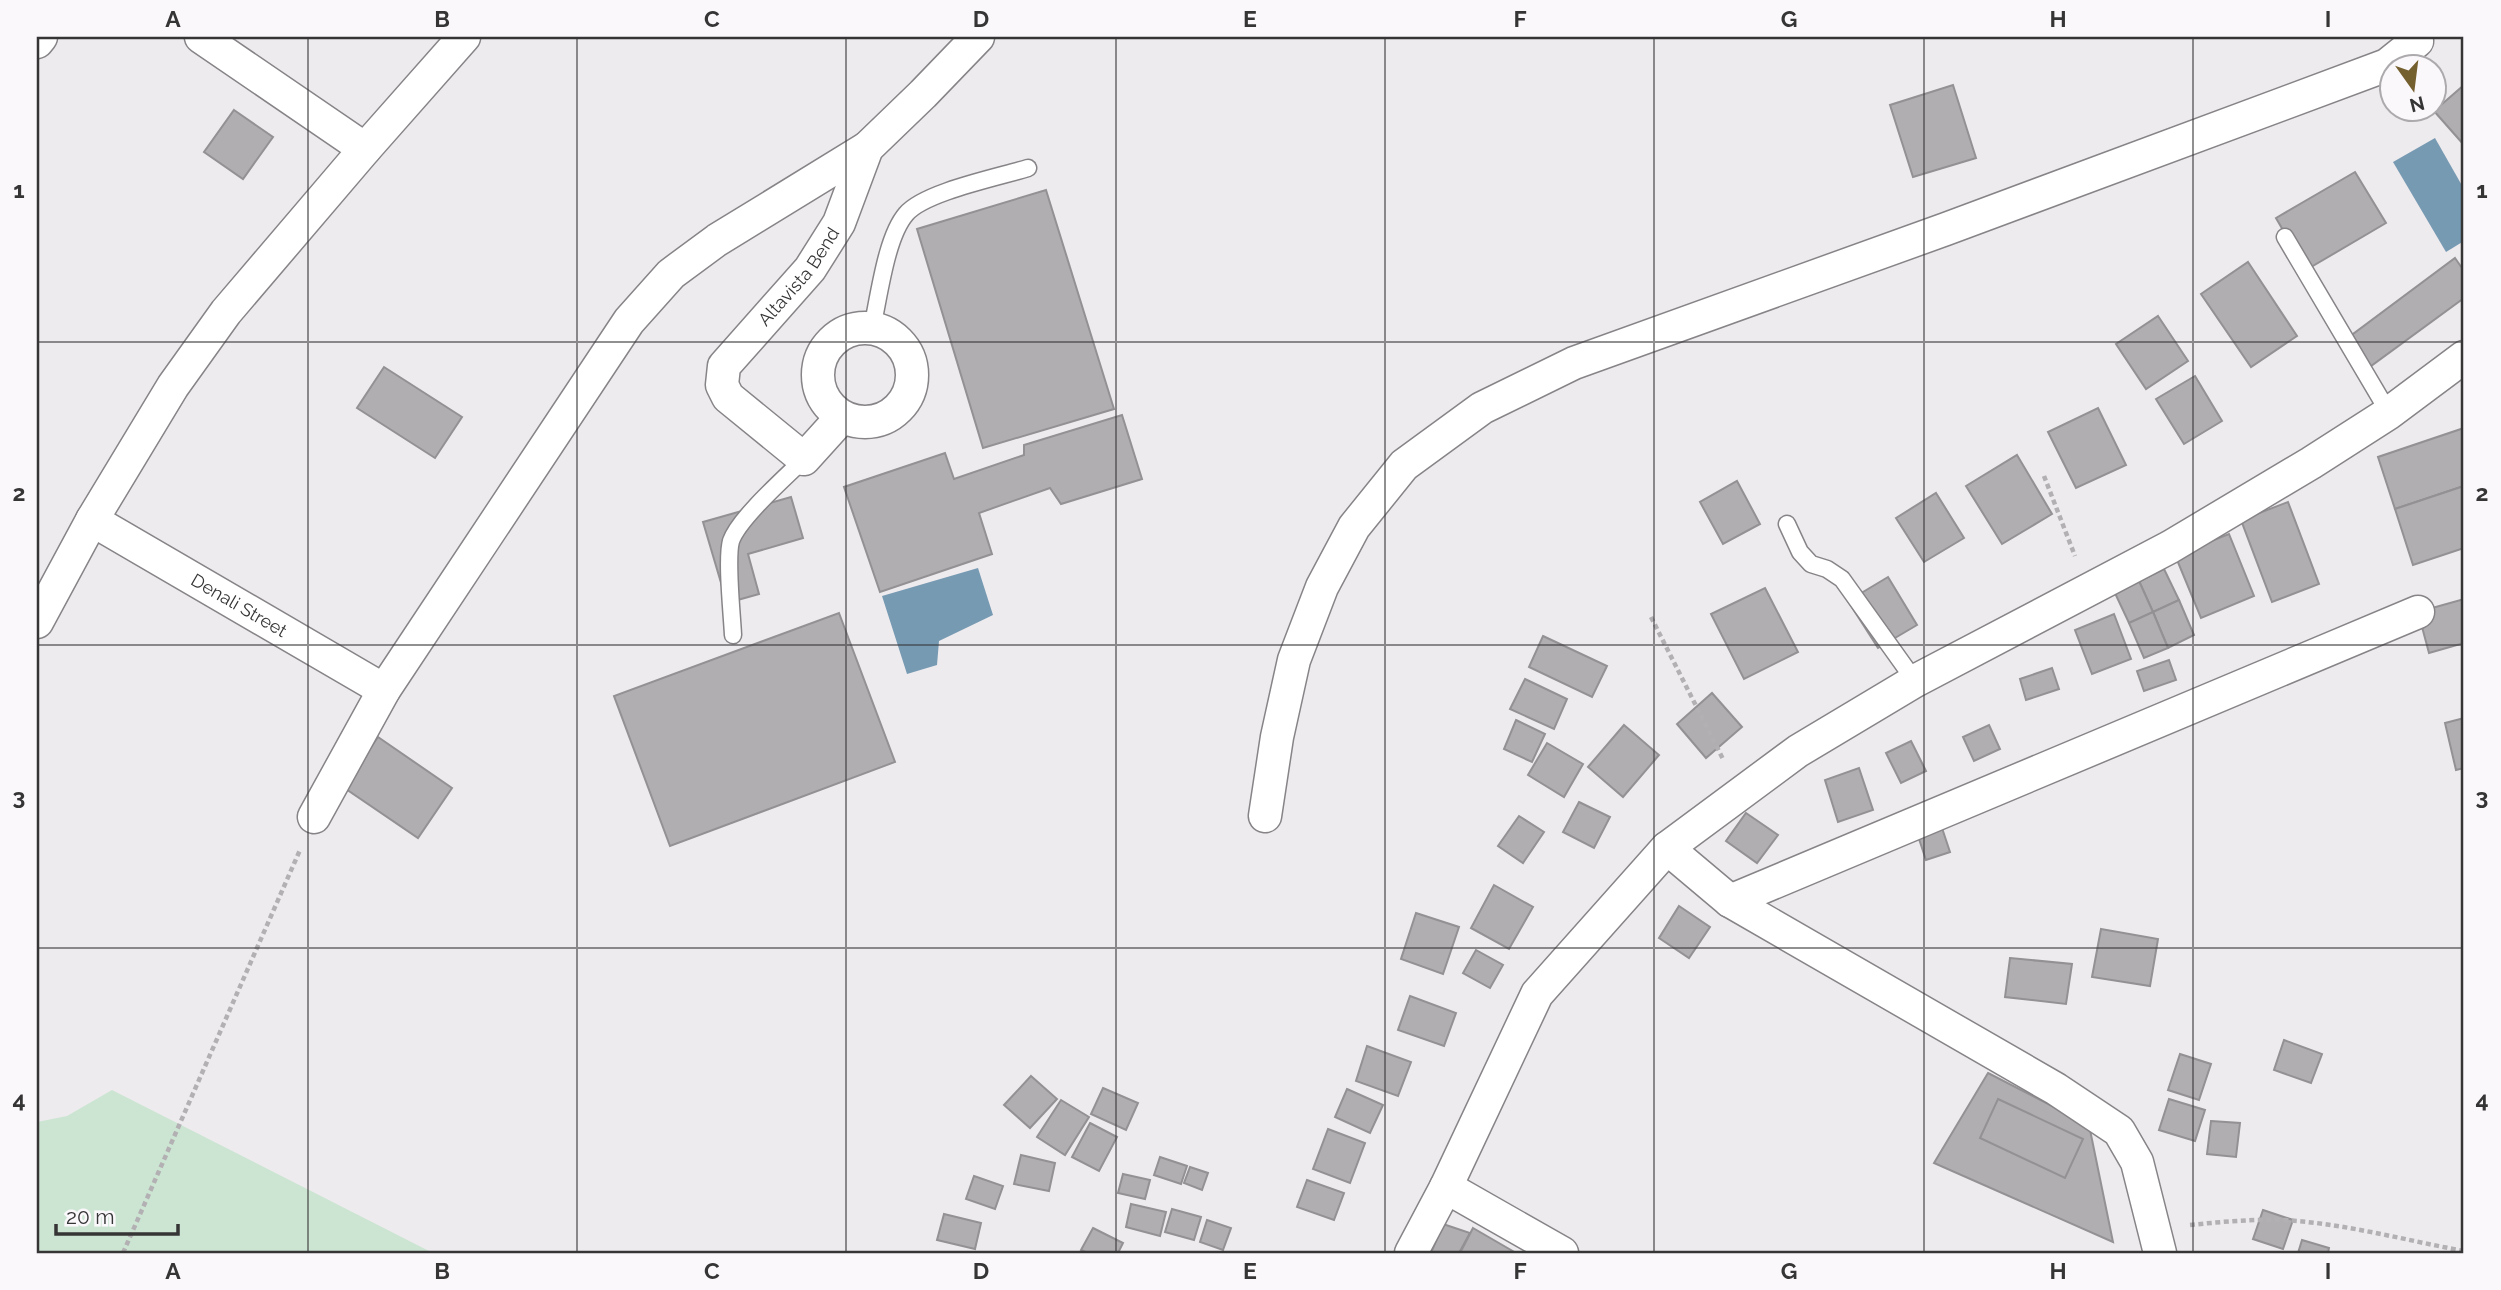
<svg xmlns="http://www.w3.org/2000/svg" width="2501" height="1290" font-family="Raleway,sans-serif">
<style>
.green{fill:#cce5d3}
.water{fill:#779ab3}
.building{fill:#b1aeb1;stroke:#939193;stroke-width:2}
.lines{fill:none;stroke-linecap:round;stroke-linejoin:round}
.lane-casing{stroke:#878487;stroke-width:19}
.street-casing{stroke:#878487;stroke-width:35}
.path{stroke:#b3b0b3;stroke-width:4.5;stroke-dasharray:5 3.5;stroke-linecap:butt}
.lane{stroke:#fff;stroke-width:16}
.street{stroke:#fff;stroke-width:32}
.grid{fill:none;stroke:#363536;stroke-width:2;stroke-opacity:0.55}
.labels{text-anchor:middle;stroke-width:6;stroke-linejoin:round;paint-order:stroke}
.street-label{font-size:18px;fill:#363536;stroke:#fbf8fb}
.neatline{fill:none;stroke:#363536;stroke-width:2.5}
.grid-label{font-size:23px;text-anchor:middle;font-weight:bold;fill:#363536}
</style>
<rect width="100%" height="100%" fill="#eeebee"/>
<polygon class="green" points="112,1090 433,1253 37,1253 37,1122 67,1116"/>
<g class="water">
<polygon points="2435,138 2464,189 2464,241 2446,252 2393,162"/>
<polygon points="978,568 993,615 939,641 937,665 907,674 882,596"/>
</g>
<g class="building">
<polygon points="1953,85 1976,158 1913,177 1890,105"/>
<polygon points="2464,85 2464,145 2434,111"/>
<polygon points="234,110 273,137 243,179 204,152"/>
<polygon points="2355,172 2386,223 2306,270 2276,218"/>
<polygon points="1046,190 1114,409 983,448 917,229"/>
<polygon points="2455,258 2464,271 2464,298 2371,366 2349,337"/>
<polygon points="2248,262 2297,336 2251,367 2201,294"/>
<polygon points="2158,316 2188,361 2146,389 2116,344"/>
<polygon points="384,367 462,417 435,458 357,408"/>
<polygon points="2195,376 2222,421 2184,444 2156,399"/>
<polygon points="2098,408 2126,465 2076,488 2048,432"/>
<polygon points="1122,415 1142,479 1061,504 1050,488 979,513 992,554 880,592 844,487 945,453 954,479 1024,455 1024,445"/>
<polygon points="2464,428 2464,486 2395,509 2378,457"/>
<polygon points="2017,455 2052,514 2002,544 1966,486"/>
<polygon points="1737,481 1760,524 1723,544 1700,502"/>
<polygon points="2464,486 2464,548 2413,565 2395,509"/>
<polygon points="1936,493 1964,538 1924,562 1896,518"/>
<polygon points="791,497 803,538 748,554 759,594 727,603 703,522"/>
<polygon points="2288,502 2319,584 2272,602 2241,520"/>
<polygon points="2229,534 2254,596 2201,618 2175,555"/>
<polygon points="2164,569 2179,600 2153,612 2139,581"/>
<polygon points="1888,577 1917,625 1878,648 1848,601"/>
<polygon points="2139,581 2153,612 2129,623 2114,591"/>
<polygon points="1765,588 1798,652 1744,679 1711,614"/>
<polygon points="2464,599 2464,643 2429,653 2418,612"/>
<polygon points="2179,600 2194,635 2168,648 2153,612"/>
<polygon points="2153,612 2168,648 2144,658 2129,623"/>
<polygon points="839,613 895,762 670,846 614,696"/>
<polygon points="2114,614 2131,659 2092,674 2075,630"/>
<polygon points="1543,636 1607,666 1592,697 1529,667"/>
<polygon points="2169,660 2176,680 2144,691 2137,671"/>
<polygon points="2052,668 2059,689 2026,700 2020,679"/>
<polygon points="1525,679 1567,699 1554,729 1510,709"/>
<polygon points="1712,693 1742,727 1706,758 1677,724"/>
<polygon points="2464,718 2464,768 2456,770 2445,723"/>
<polygon points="1516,720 1545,734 1532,762 1504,749"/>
<polygon points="1624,725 1659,755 1623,797 1588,767"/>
<polygon points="1989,725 2000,749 1974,761 1963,737"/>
<polygon points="378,737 452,788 418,838 343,787"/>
<polygon points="1911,741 1926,771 1901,783 1886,753"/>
<polygon points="1547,743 1583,764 1564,797 1528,775"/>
<polygon points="1859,768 1873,810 1838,822 1825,780"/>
<polygon points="1579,802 1610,817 1594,848 1563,832"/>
<polygon points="1746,813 1778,835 1757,863 1726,841"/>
<polygon points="1519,816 1544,832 1523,863 1498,846"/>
<polygon points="1942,828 1950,852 1926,860 1918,836"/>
<polygon points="1494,885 1533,907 1509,949 1471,928"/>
<polygon points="1679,906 1710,927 1689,958 1659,938"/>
<polygon points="1416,913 1459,927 1443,974 1401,959"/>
<polygon points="2101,929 2158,939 2150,986 2092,977"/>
<polygon points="1476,950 1503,965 1490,988 1463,973"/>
<polygon points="2010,958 2072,964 2066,1004 2005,997"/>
<polygon points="1410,996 1456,1013 1444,1046 1398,1030"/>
<polygon points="2284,1040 2322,1054 2311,1083 2274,1070"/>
<polygon points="1367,1046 1411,1062 1398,1096 1356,1081"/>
<polygon points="2180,1054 2211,1064 2199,1100 2168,1090"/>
<polygon points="1988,1073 2089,1125 2113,1242 1934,1163"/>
<polygon points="1031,1076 1057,1099 1030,1128 1004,1105"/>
<polygon points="1103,1088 1138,1103 1126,1130 1091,1114"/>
<polygon points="1347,1089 1383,1105 1370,1133 1335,1117"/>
<polygon points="1998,1099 2083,1139 2065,1178 1980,1138"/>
<polygon points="2169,1099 2205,1110 2195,1141 2159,1130"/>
<polygon points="1061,1100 1089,1117 1065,1155 1037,1137"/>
<polygon points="2211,1121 2240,1123 2236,1157 2207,1154"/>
<polygon points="1090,1123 1117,1137 1099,1171 1072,1157"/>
<polygon points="1328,1129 1365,1143 1350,1183 1313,1169"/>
<polygon points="1021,1155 1055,1163 1049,1191 1014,1184"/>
<polygon points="1160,1157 1187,1166 1181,1184 1154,1175"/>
<polygon points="1190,1167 1208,1173 1202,1190 1184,1183"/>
<polygon points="1123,1174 1150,1180 1145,1199 1118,1193"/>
<polygon points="974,1176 1003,1186 995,1209 966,1199"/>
<polygon points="1307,1180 1344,1193 1334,1220 1297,1207"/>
<polygon points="1131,1204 1166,1212 1160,1236 1126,1227"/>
<polygon points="1172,1209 1201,1217 1194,1240 1165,1232"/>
<polygon points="2263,1210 2293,1220 2283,1249 2253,1239"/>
<polygon points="944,1214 981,1223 975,1249 937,1240"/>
<polygon points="1207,1220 1231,1228 1223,1250 1200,1242"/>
<polygon points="1443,1224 1470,1233 1459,1253 1431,1253"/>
<polygon points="1093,1228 1123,1243 1118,1253 1088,1253 1081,1250"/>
<polygon points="1473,1228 1516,1253 1460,1253"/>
<polygon points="2302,1240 2329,1248 2328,1253 2298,1253"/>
</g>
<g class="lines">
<defs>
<g id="lane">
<polyline points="2285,237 2389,413"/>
<path d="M872 328C879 297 886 237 906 214 924 192 999 177 1028 168"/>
<polyline points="1787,524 1800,552 1811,564 1827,569 1842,579 1915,681"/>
<path d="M733 635C732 614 726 559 731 541 739 518 786 477 804 459"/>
</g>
<g id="street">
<polyline points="201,37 365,149"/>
<polyline points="37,42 41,37"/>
<circle cx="865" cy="375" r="47"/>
<path id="s1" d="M842 417 804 459 728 397 722 385 724 366 810 269 839 223 867 148 923 94 978 37"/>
<path id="s2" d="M92 520 384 690"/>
<polyline points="37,622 92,520 173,386 226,312 365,149 464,37"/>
<polyline points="1265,816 1277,737 1294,660 1322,587 1354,527 1404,465 1482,408 1574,363 1946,229 2387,65 2417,41 2416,37"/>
<polyline points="314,817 384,690 629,321 671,274 717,240 867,148"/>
<polyline points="1667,848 1730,901 2056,1089 2119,1131 2137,1162 2160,1253"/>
<polyline points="1730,901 2418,612"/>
<polyline points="1446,1187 1562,1253"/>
<polyline points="1411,1253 1446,1187 1537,994 1667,848 1798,751 1915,681 2170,547 2311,463 2389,413 2464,357"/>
</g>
</defs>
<use href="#lane" class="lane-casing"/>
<use href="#street" class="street-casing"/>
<g class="path">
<polyline points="2044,476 2075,556"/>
<polyline points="1651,617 1724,761"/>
<path d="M2190 1225C2220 1222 2251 1219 2282 1220 2343 1223 2404 1240 2464 1251"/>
<polyline points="123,1253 300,850"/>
</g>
<use href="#lane" class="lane"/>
<use href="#street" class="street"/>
</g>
<path class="grid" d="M308 37V1253M577 37V1253M846 37V1253M1116 37V1253M1385 37V1253M1654 37V1253M1924 37V1253M2193 37V1253M37 342H2464M37 645H2464M37 948H2464"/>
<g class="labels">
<g class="street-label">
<text dy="6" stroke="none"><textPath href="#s1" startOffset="304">Altavista Bend</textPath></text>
<text dy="6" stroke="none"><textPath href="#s2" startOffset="170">Denali Street</textPath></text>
</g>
</g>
<rect width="2501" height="1290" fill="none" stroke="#fbf8fb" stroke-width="77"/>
<g transform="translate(2413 88) rotate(166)"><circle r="33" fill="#fbf8fb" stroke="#acaaac" stroke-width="2"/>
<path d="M0-5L12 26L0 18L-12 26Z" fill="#745f2e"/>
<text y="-10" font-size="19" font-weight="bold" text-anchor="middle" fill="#363536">N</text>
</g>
<path d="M56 1224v10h122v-10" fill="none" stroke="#363536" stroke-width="3.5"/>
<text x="66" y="1224" font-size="21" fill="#363536" stroke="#fbf8fb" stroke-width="5" paint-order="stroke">20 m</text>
<rect x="38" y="38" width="2424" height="1214" class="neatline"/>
<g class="grid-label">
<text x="173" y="27">A</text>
<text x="442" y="27">B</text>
<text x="712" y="27">C</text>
<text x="981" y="27">D</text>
<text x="1250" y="27">E</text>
<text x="1520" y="27">F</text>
<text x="1789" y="27">G</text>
<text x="2058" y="27">H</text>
<text x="2328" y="27">I</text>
<text x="19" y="198">1</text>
<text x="2482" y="198">1</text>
<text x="19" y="501">2</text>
<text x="2482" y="501">2</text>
<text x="19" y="805">3</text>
<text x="2482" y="805">3</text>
<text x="19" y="1108">4</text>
<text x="2482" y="1108">4</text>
<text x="173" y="1279">A</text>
<text x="442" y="1279">B</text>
<text x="712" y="1279">C</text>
<text x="981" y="1279">D</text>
<text x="1250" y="1279">E</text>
<text x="1520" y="1279">F</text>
<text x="1789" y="1279">G</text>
<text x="2058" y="1279">H</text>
<text x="2328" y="1279">I</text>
</g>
</svg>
